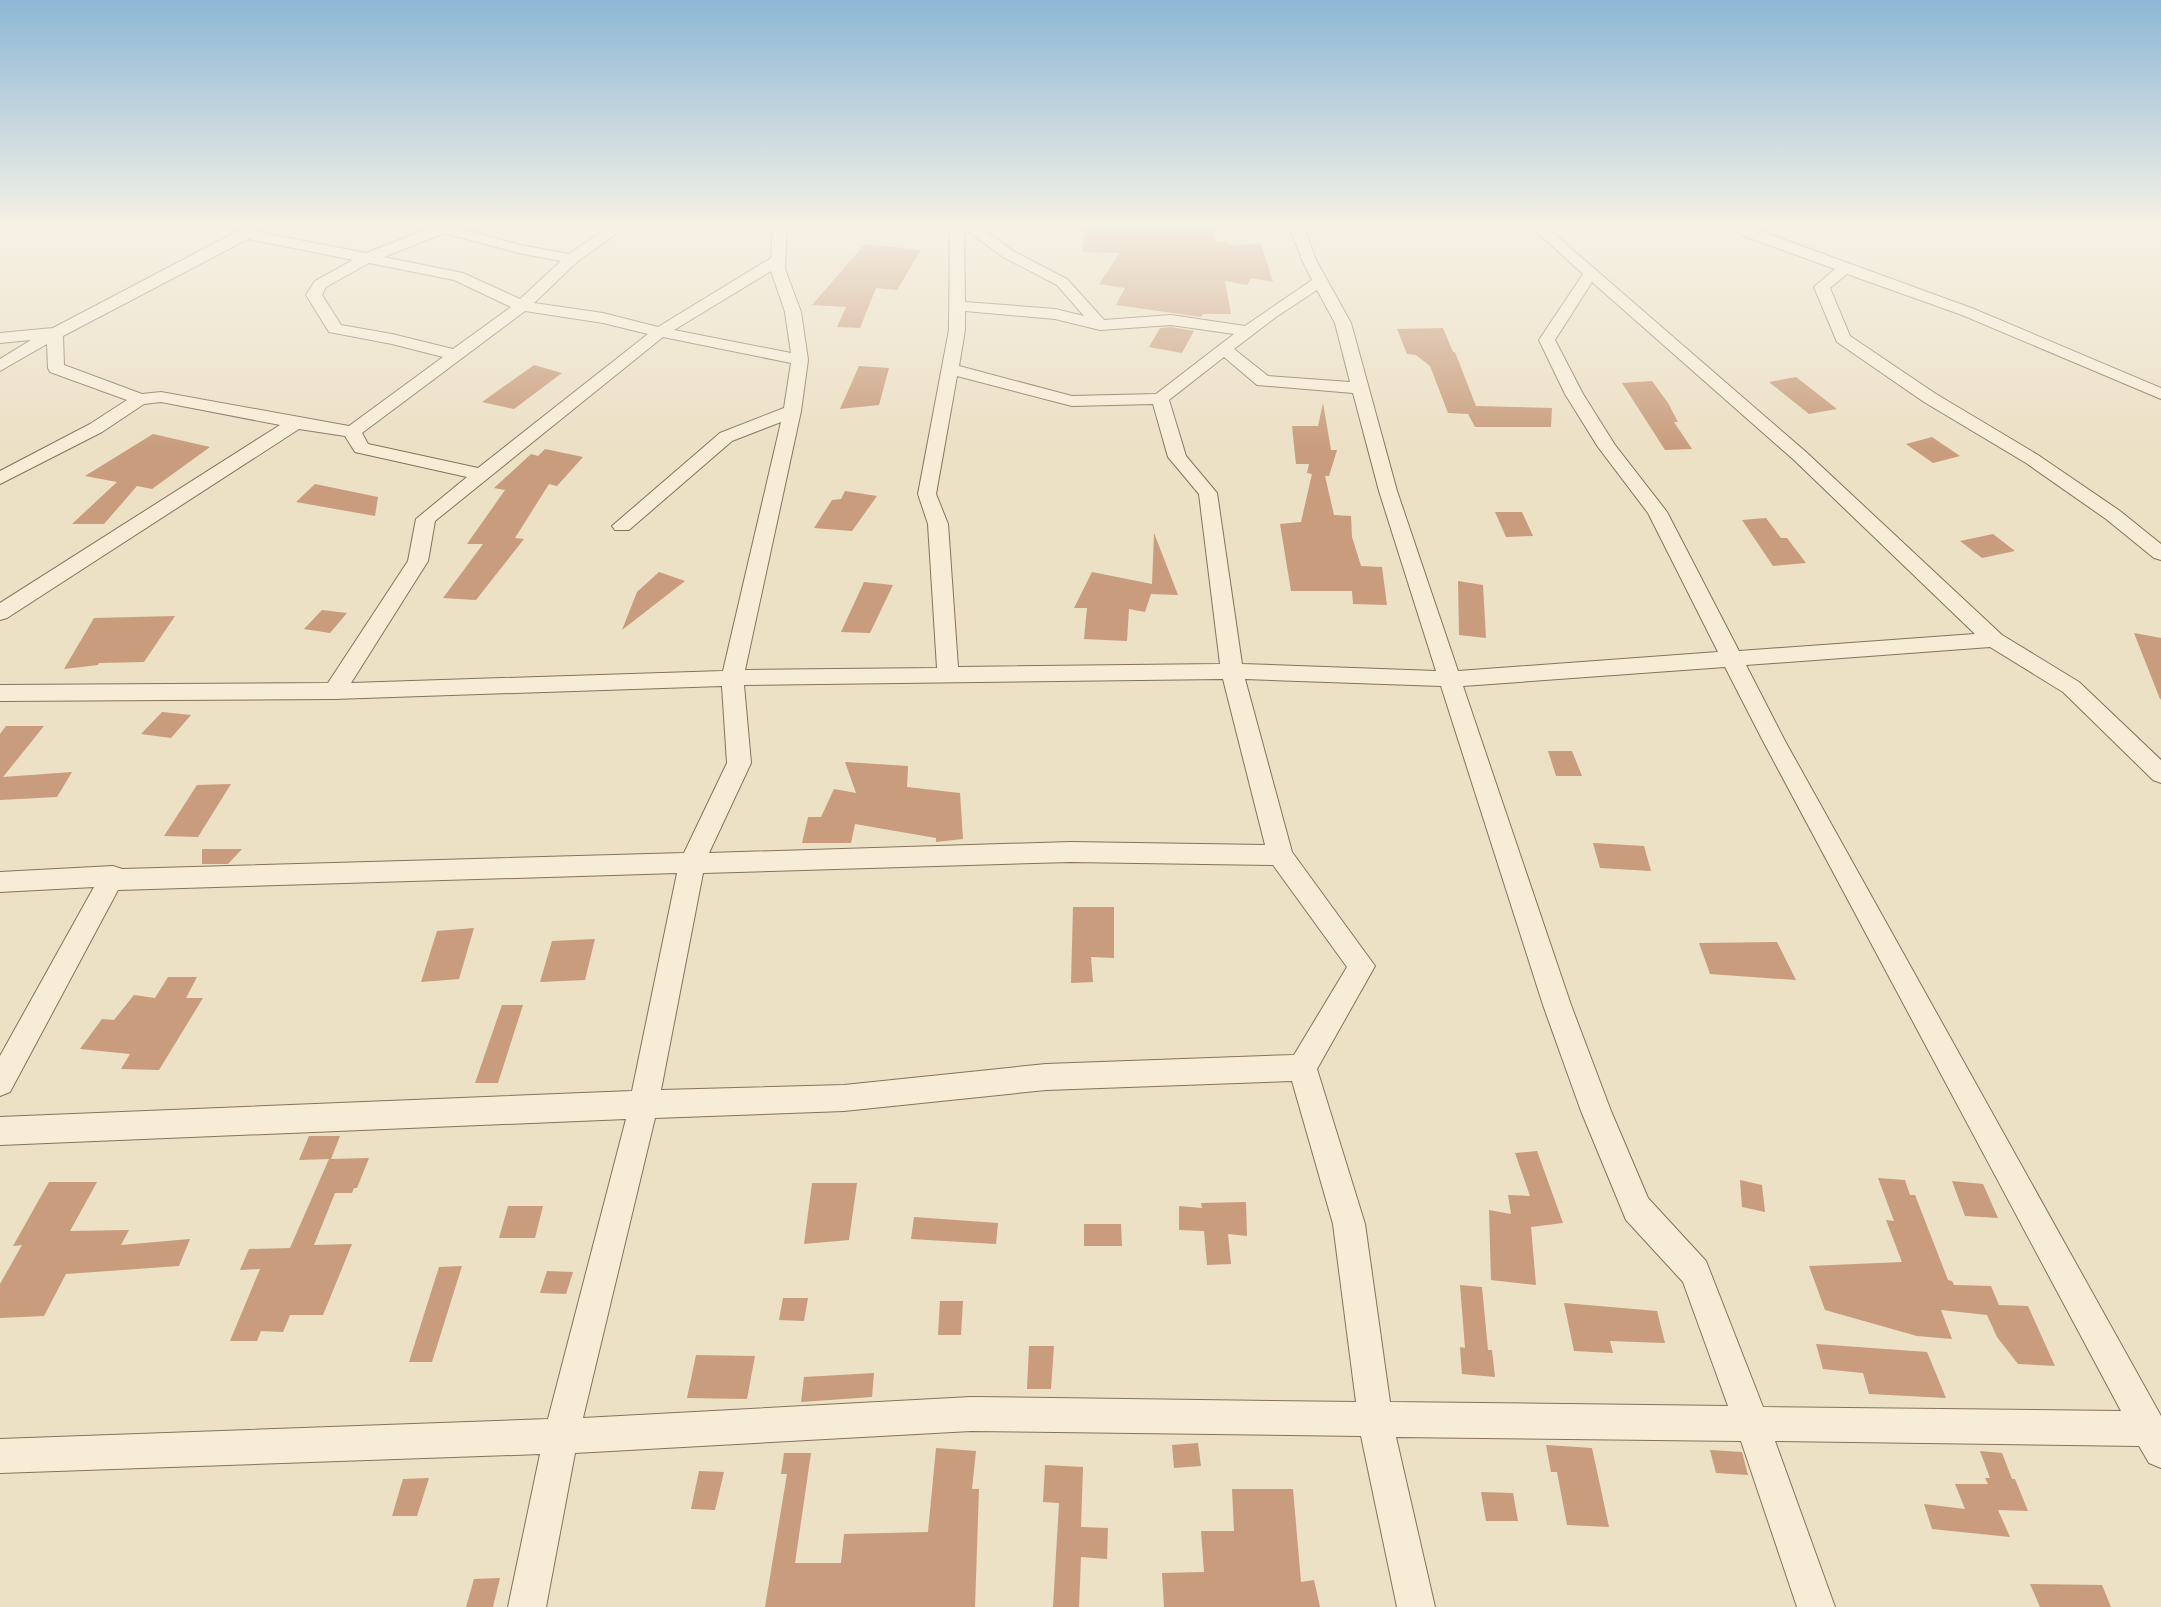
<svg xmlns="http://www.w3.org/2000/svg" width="2161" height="1607" font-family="'Zilla Slab',serif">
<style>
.building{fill:#c89c7c}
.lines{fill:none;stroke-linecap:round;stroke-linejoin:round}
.minor-casing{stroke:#86725c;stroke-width:2}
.minor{fill:#f7edd7;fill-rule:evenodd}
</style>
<rect width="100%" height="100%" fill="#ece0c5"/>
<g class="building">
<polygon points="1136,225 1137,229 1213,225 1216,242 1227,241 1230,245 1261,244 1273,282 1251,278 1247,285 1225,281 1231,314 1203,314 1201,317 1116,305 1125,288 1099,284 1120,253 1082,252 1085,229"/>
<polygon points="865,244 921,250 897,290 876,288 860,328 837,327 846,307 812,305"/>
<polygon points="1171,327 1194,331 1182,353 1149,347 1160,328"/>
<polygon points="1443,328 1453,352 1455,352 1476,406 1552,408 1551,427 1475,427 1468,414 1448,413 1430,366 1416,355 1407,354 1397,329"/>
<polygon points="534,365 562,373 514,409 482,402"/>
<polygon points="859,366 889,368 879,405 840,409"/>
<polygon points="1796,377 1837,409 1809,414 1769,382"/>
<polygon points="1652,381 1668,403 1678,422 1674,422 1692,449 1665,450 1622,383"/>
<polygon points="1323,403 1331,450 1337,450 1329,476 1325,476 1334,515 1351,516 1352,537 1361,566 1382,567 1387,605 1353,604 1352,591 1291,591 1280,524 1301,522 1312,474 1307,473 1309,464 1296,464 1292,426 1318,426"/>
<polygon points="153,434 210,447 152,489 137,486 104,524 72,524 117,482 85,476"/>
<polygon points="1932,437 1960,456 1933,463 1906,444"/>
<polygon points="545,449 583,457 557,486 549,484 515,538 524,539 476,600 443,598 483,544 467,544 505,490 494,488 531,454 538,456"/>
<polygon points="315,484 378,497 375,516 296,502"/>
<polygon points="845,491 877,496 852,531 814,528 832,500 841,499"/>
<polygon points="1495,512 1522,512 1533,536 1506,537"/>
<polygon points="1766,518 1781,538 1787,538 1806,563 1773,566 1742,520"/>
<polygon points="1154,533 1178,595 1151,594 1145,612 1129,609 1127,641 1084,639 1087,608 1074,608 1092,572 1152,584"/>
<polygon points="1993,534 2015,551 1982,558 1960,541"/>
<polygon points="659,572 685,581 622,630 637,592"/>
<polygon points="1458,581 1483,585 1486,638 1459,635"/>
<polygon points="864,582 893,585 870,633 841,632"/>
<polygon points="322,610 347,613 330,633 304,629"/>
<polygon points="175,616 144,662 99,663 98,665 64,669 94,618"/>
<polygon points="2134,633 2161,638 2161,699 2160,699"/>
<polygon points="162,712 191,715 171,738 141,734"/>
<polygon points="6,726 44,726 3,777 72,772 57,797 0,800 0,734"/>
<polygon points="1548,751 1572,751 1582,776 1556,776"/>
<polygon points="845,762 908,766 907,787 960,793 963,839 936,842 936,838 855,824 851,843 802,843 808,817 821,817 834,789 856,793"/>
<polygon points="231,784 198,837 164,836 197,785"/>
<polygon points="1593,843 1644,846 1651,871 1600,868"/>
<polygon points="202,849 242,849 228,864 202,864"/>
<polygon points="1073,907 1114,907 1114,958 1091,957 1093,982 1071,983"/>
<polygon points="474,928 459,979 421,982 437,931"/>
<polygon points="595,939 585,980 540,982 552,941"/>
<polygon points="1777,942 1796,980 1710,974 1699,943"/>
<polygon points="168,977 197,977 186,998 203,998 159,1070 121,1069 130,1054 80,1049 102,1019 114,1020 134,995 155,998"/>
<polygon points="502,1005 523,1005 498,1083 475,1083"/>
<polygon points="309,1136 340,1136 331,1159 299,1160"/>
<polygon points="1537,1151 1563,1223 1531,1227 1536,1285 1491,1280 1489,1210 1511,1214 1508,1195 1530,1196 1515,1153"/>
<polygon points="369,1158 357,1188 354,1188 352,1193 335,1193 314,1245 352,1244 323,1315 290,1315 283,1332 261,1331 257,1341 230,1341 260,1269 240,1270 249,1249 290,1248 329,1159"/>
<polygon points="1878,1178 1905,1180 1910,1195 1915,1195 1948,1280 1952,1281 1954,1285 1991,1286 1999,1305 2028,1306 2055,1366 2018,1364 1997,1337 1987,1315 1941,1310 1952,1339 1917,1336 1825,1310 1809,1266 1902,1262 1886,1220 1894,1221"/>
<polygon points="1740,1180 1762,1185 1765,1212 1742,1207"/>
<polygon points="1952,1181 1983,1184 1998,1218 1965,1216"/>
<polygon points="49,1182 97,1182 70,1231 129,1230 121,1245 190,1239 179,1266 66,1274 44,1316 0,1318 0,1284 22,1245 13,1246"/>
<polygon points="812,1183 857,1183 849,1240 804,1244"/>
<polygon points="1246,1202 1247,1236 1228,1234 1231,1264 1207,1265 1204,1231 1179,1230 1179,1206 1202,1208 1201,1203"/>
<polygon points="508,1206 543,1206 535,1238 499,1238"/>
<polygon points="914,1217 998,1223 996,1244 911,1239"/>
<polygon points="1084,1224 1121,1224 1122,1246 1084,1246"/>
<polygon points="462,1266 432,1362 409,1362 439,1267"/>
<polygon points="547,1271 573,1272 566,1294 540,1293"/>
<polygon points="1460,1285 1482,1287 1488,1350 1492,1350 1495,1377 1462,1374 1460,1347 1465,1348"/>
<polygon points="783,1298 808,1298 804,1321 779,1320"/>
<polygon points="940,1301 963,1301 961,1335 938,1335"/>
<polygon points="1564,1303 1657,1311 1665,1343 1610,1341 1613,1353 1574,1351"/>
<polygon points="1816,1344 1927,1352 1946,1398 1869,1394 1863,1373 1823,1369"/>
<polygon points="1029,1346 1054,1346 1051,1389 1027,1389"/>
<polygon points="696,1355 755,1356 747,1399 687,1398"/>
<polygon points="874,1373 872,1397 801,1402 804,1377"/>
<polygon points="1198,1443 1201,1466 1174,1468 1172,1445"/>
<polygon points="1546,1445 1592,1448 1609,1527 1567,1525 1557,1472 1551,1472"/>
<polygon points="936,1448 976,1451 972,1489 979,1489 975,1607 765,1607 787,1474 781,1474 784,1453 811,1453 795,1563 841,1563 844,1534 928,1532"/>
<polygon points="1710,1450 1742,1452 1748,1475 1716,1473"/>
<polygon points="1980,1451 2002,1453 2012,1479 2015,1479 2028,1511 1998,1510 2010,1537 1932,1529 1924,1504 1965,1509 1955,1484 1988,1484 1985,1478 1990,1478"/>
<polygon points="1045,1465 1083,1467 1081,1527 1108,1528 1107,1559 1081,1557 1079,1607 1053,1607 1059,1503 1043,1502"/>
<polygon points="699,1471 724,1472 715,1510 691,1509"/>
<polygon points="429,1478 417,1516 392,1516 403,1479"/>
<polygon points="1232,1489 1293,1489 1301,1582 1314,1580 1320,1607 1164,1607 1162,1573 1204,1572 1201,1531 1234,1531"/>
<polygon points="1481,1492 1513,1493 1518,1521 1486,1521"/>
<polygon points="500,1578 493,1607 466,1607 474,1579"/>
<polygon points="2030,1584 2102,1585 2111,1607 2040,1607"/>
</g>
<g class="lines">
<defs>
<g id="minor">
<path d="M249 225H265L258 232 366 253 438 225H448L520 245 569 254 612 225H628L577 262 534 303 603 313 658 327 771 258 773 225H787L785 269 801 312 808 360 801 411 745 670 937 668 928 524 918 494 949 330 950 225H978L1013 251 1067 279 1104 320 1171 315 1245 326 1312 280 1302 260 1289 225H1303L1316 260 1351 323 1397 491 1458 671 1718 652 1648 513 1598 447 1565 394 1539 340 1583 274 1529 225H1544L1806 452 2002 635 2079 682 2161 760V783L2153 780 2063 692 1990 647 1746 665 1785 741 2161 1416V1468L2149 1463 2139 1446 1775 1441 1835 1607H1797L1741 1441 1396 1437 1435 1607H1397L1361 1436 971 1431 575 1453 546 1607H508L540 1454 0 1473V1439L548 1419 626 1119 0 1145V1117L632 1091 677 873 118 890 10 1092 0 1096V1056L94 887 0 892V872L113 866 122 869 684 853 727 763 722 686 334 699 0 701V685L328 683 408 561 416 519 467 477 355 452 345 436 299 429 7 618 0 620V603L280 425 161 402 144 404 102 432 0 484V471L90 424 127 400 50 372 48 368 47 344 0 371V359L31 340 0 343V333L53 328ZM964 228 1003 257 1057 285 1084 316 1055 309 965 302ZM444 233 518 253 561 261 520 299 463 273 384 257ZM248 239 353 260 315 281 306 295 329 332 392 344 443 357 349 426 161 392 142 394 64 365 63 336ZM369 263 454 280 511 307 453 349 392 334 341 325 322 295 326 287ZM771 271 785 312 791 353 674 330ZM1592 282 1794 460 1975 634 1739 651 1667 512 1615 445 1583 394 1555 340ZM1317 290 1335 323 1350 382 1268 376 1234 349 1276 317ZM525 311 603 323 648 334 478 468 368 444 362 433ZM965 311 1055 319 1100 330 1171 325 1234 334 1156 394 1072 396 959 366 965 330ZM663 337 791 363 784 408 720 433 612 526 615 530H629L732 441 781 422 723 671 351 683 428 561 435 521ZM1224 357 1257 385 1353 393 1379 491 1436 671 1242 664 1217 493 1186 456 1169 400ZM957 376 1072 406 1153 404 1168 457 1199 494 1220 664 958 667 948 524 936 494ZM1725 667 1763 741 2121 1411 1763 1407 1706 1261 1648 1198 1611 1111 1571 1005 1463 686ZM1223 679 1265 845 1070 842 709 853 751 763 744 685ZM1245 679 1441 686 1543 1005 1581 1111 1626 1220 1683 1282 1728 1406 1390 1402 1365 1224 1317 1069 1375 966 1292 852ZM1070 862 1273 865 1347 967 1294 1055 1046 1064 844 1085 661 1090 703 873ZM1292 1081 1333 1224 1356 1402 971 1397 583 1418 655 1118 844 1111 1046 1090Z"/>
<polygon points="1726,225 1744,225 1974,309 2161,388 2161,399 1962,315 1847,274 1830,288 1850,336 1936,394 2038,455 2120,511 2161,544 2161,560 2154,558 2106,519 2026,463 1924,402 1837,342 1814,287 1835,269 1744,236"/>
</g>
</defs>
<use href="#minor" class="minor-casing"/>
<use href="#minor" class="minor"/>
</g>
<linearGradient id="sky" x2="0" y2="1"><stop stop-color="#8db8d5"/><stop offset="0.5" stop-color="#f6f1e5"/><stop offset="1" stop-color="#f6f1e5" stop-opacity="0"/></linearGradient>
<rect width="2161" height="450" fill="url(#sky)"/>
</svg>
